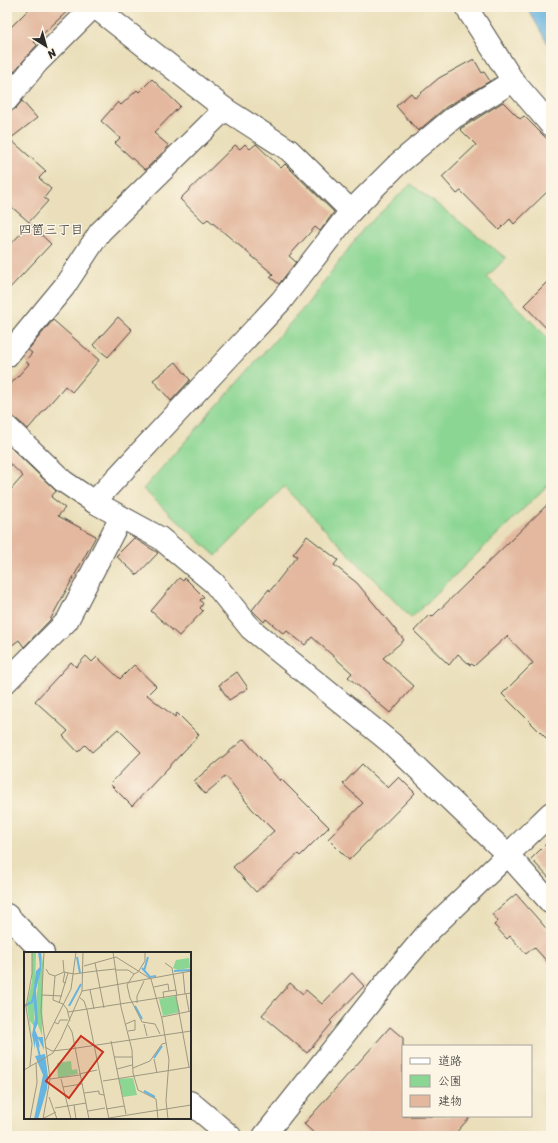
<svg xmlns="http://www.w3.org/2000/svg" width="558" height="1143" font-family="Sriracha,'Klee One',sans-serif">
<style>
.green{fill:#8bd693;stroke:#5b805f}
.water{fill:#66b4e0;stroke:#487086}
.building{fill:#e3b89f}
.lines{fill:none;stroke-linecap:round;stroke-linejoin:round}
.minor-casing{stroke:#484640;stroke-width:24}
.minor{stroke:#fff;stroke-width:22}
.labels{text-anchor:middle;stroke-width:3;stroke-linejoin:round;paint-order:stroke}
.neighbourhood-label{font-size:13px;fill:#2b2b2b;stroke:#fcf5e5}
.inset-river{fill:none;stroke:#66b4e0;stroke-width:2}
.inset-road{fill:none;stroke:#9e9781;stroke-width:1}
.view{fill:#c8321e;fill-opacity:0.15;stroke:#c8321e;stroke-width:2}
.inset-edge{fill:none;stroke:#2b2b2b;stroke-width:2}
</style>
<rect width="100%" height="100%" fill="#fcf5e5"/>
<filter id="ink" filterUnits="userSpaceOnUse"><feTurbulence type="fractalNoise" baseFrequency=".025" numOctaves="2"/><feDisplacementMap in="SourceGraphic" scale="8" xChannelSelector="R" yChannelSelector="G"/><feConvolveMatrix kernelMatrix="1 2 1 2 8 2 1 2 1" color-interpolation-filters="sRGB"/></filter>
<filter id="wash" filterUnits="userSpaceOnUse"><feTurbulence type="fractalNoise" baseFrequency=".012" numOctaves="4" result="noise"/><feDisplacementMap in="SourceGraphic" scale="16" xChannelSelector="R" yChannelSelector="G"/><feGaussianBlur stdDeviation="0.9" result="paint"/><feColorMatrix in="noise" values="0 0 0 0 0 0 0 0 0 0 0 0 0 0 0 0 0 1.4 0 .05"/><feComposite in="paint" operator="in"/></filter>
<g filter="url(#wash)">
<rect width="100%" height="100%" fill="#eadfba"/>
<polygon class="green" points="411,184 506,258 487,277 551,341 551,482 411,618 284,487 216,556 143,489 308,303 364,228"/>
<polygon class="water" points="527,7 551,7 551,49"/>
<g id="blocks">
<g class="building">
<polygon points="31,7 72,7 34,42 37,45 7,80 7,31"/>
<polygon points="474,59 482,73 484,72 490,81 446,107 418,131 396,106 411,93 415,98 439,78"/>
<polygon points="152,79 180,106 154,133 169,146 145,170 115,143 120,138 101,121 118,102 121,105 137,90 139,92"/>
<polygon points="22,101 37,118 10,139 46,171 39,178 51,189 44,198 48,201 29,222 7,203 7,112 16,108"/>
<polygon points="503,102 520,119 524,116 551,143 551,188 514,224 510,219 499,230 461,191 457,194 442,177 476,145 460,129"/>
<polygon points="245,144 250,149 256,144 281,168 285,164 334,212 320,231 315,227 289,256 296,262 279,284 270,277 273,274 208,219 204,222 180,199 235,145 240,149"/>
<polygon points="30,224 51,244 7,291 7,248"/>
<polygon points="551,278 551,333 524,305"/>
<polygon points="118,317 132,330 108,357 93,345"/>
<polygon points="53,320 99,360 72,392 65,386 28,429 15,418 7,415 7,388 29,364 25,361 32,353 28,350"/>
<polygon points="176,362 190,380 171,401 153,380"/>
<polygon points="7,444 56,491 51,497 65,508 58,516 96,536 50,620 24,647 19,640 7,649 7,494 23,476 7,461"/>
<polygon points="551,501 551,743 502,694 533,663 507,636 474,666 472,664 470,665 458,654 449,665 414,631 429,615 432,617"/>
<polygon points="307,536 338,560 334,565 357,583 404,640 383,658 414,686 390,713 348,677 352,673 312,637 305,645 287,631 284,634 266,619 264,622 252,610 269,589 270,591 297,556 293,554"/>
<polygon points="134,538 158,553 137,575 116,556"/>
<polygon points="179,578 183,581 185,578 204,597 200,600 203,604 200,608 203,611 179,636 151,611"/>
<polygon points="86,656 92,662 97,657 120,679 134,665 156,686 147,695 175,717 177,713 199,735 132,806 110,784 141,752 118,729 92,752 85,745 78,752 63,736 68,731 35,701 71,662 76,667"/>
<polygon points="237,672 248,688 229,700 219,685"/>
<polygon points="244,739 280,781 281,779 329,827 300,856 298,854 256,892 233,867 274,831 252,809 226,776 205,794 194,781"/>
<polygon points="362,764 388,788 399,777 415,793 349,860 328,839 363,803 343,784"/>
<polygon points="551,839 551,880 531,859"/>
<polygon points="516,894 551,934 551,966 534,947 526,954 510,936 507,939 494,925 498,921 492,914"/>
<polygon points="352,973 364,986 330,1021 332,1023 307,1053 262,1015 290,983 303,994 306,990 322,1004"/>
<polygon points="390,1027 403,1038 403,1116 471,1116 453,1136 317,1136 304,1124"/>
</g>
</g>
</g>
<g filter="url(#ink)">
<use href="#blocks" fill-opacity="0" stroke="#484640" stroke-width="1"/>
<g class="lines">
<defs>
<g id="minor">
<polyline points="95,7 225,109 289,150 351,211"/>
<polyline points="466,7 513,81 551,125"/>
<polyline points="7,100 37,63 93,7"/>
<polyline points="7,356 64,287 100,232 225,109"/>
<polyline points="7,427 63,481 94,502 160,538 214,583 251,629 391,743 508,855 551,903"/>
<polyline points="94,502 281,301 351,211 398,164 453,118 513,81"/>
<polyline points="7,681 67,621 121,517"/>
<polyline points="7,915 43,953"/>
<polyline points="190,1102 230,1136"/>
<polyline points="264,1136 383,986 430,930 551,813"/>
</g>
</defs>
<use href="#minor" class="minor-casing"/>
<use href="#minor" class="minor"/>
</g>
</g>
<g class="labels">
<g class="neighbourhood-label">
<text x="51" y="234">四箇三丁目</text>
</g>
</g>
<g transform="translate(24 952)">
<rect width="167" height="167" fill="#eadfba"/>
<path d="M8 0H12L10 74 6 69 9 96 3 53 8 29ZM17 0 19 10 18 84 13 70 12 52ZM165 6 166 16 154 18 149 16 152 8ZM152 44 156 60 139 64 135 47ZM47 109 48 118 53 117 54 122 34 126 33 111ZM109 126 113 143 99 145 95 127Z" fill="#8bd693"/>
<path d="M14 0H17V18L12 38 14 71 11 78 14 85H19L20 98 14 86 16 96 13 92V96L11 89V97L8 83 11 66 9 42 12 19 16 15ZM21 102 24 125 23 137 14 167H10L19 123 11 104Z" fill="#66b4e0"/>
<path class="inset-river" d="M53 5 56 21M118 16 126 25 132 24M120 19 124 5M150 19 166 18M0 54 8 50 10 42M45 54 57 32M111 54 118 67M13 92 16 105M130 106 138 94M120 139 131 145"/>
<path class="inset-road" d="M20 0 17 59 21 89M89 0 97 55 108 98 109 121 114 138 132 147 134 167M39 8 40 20M71 11 80 56M141 11 148 16 153 44M60 14 92 5 127 27 138 67 145 108 142 149 144 167M22 17 25 22 31 24M91 18H104L110 22 114 20 121 9V0M72 19 91 17M41 20 39 30 42 31M159 20 161 42M110 22 103 33 106 46 118 70 131 72 136 82M130 35 144 32 145 39M66 38 70 57M58 39 167 19M162 42 165 59M18 43 38 44M152 44 165 115M56 46 60 49 63 58 85 167M140 46 139 40 152 38M35 51 44 21M113 51V44L120 29M39 52 29 48 31 24 40 20 50 22 72 19M39 52 43 57 46 69M44 60 167 41M138 65 167 59M30 70 34 72 36 68H44M102 72 111 68V78L104 79M120 72 123 84M44 73 48 80 65 167M87 89 102 162M21 95 28 99 46 97 167 79M90 105H108M130 107 133 121M6 114 8 92 2 55 8 22V0M109 116 126 109 138 92 142 91M93 117 108 113M0 118 29 101 37 87 58 39 59 0M55 122 73 118M26 127 56 123M37 127 47 167M79 129 167 115M39 135 58 132M60 141 75 139V142L80 143M25 145 33 167M50 153 52 167M31 156 62 151M82 157 100 154M64 159 81 156M20 166 32 160M85 166 167 153M6 167 13 131 12 111M19 167 26 127 21 89 47 37 52 0"/>
<path class="view" d="M57 84 79 100 45 146 22 129Z"/>
<rect width="167" height="167" class="inset-edge"/>
</g>
<rect width="558" height="1143" fill="none" stroke="#fcf5e5" stroke-width="24"/>
<rect x="402" y="1045" width="130" height="72" fill="#fcf5e5" stroke="#a8a49b"/>
<rect x="410" y="1058" width="20" height="6" fill="#ffffff" stroke="#a8a49b"/>
<text x="438" y="1065" font-size="12" fill="#2b2b2b">道路</text>
<rect x="410" y="1075" width="20" height="12" fill="#8bd693" stroke="#a8a49b"/>
<text x="438" y="1085" font-size="12" fill="#2b2b2b">公園</text>
<rect x="410" y="1095" width="20" height="12" fill="#e3b89f" stroke="#a8a49b"/>
<text x="438" y="1105" font-size="12" fill="#2b2b2b">建物</text>
<g transform="translate(46 46) rotate(143)" stroke="#fcf5e5" stroke-width="3" paint-order="stroke">
<path d="M0-3L7 15L0 10L-7 15Z" fill="#2b2b2b"/>
<text y="-6" font-size="11" font-weight="bold" text-anchor="middle" fill="#2b2b2b">N</text>
</g>
</svg>
